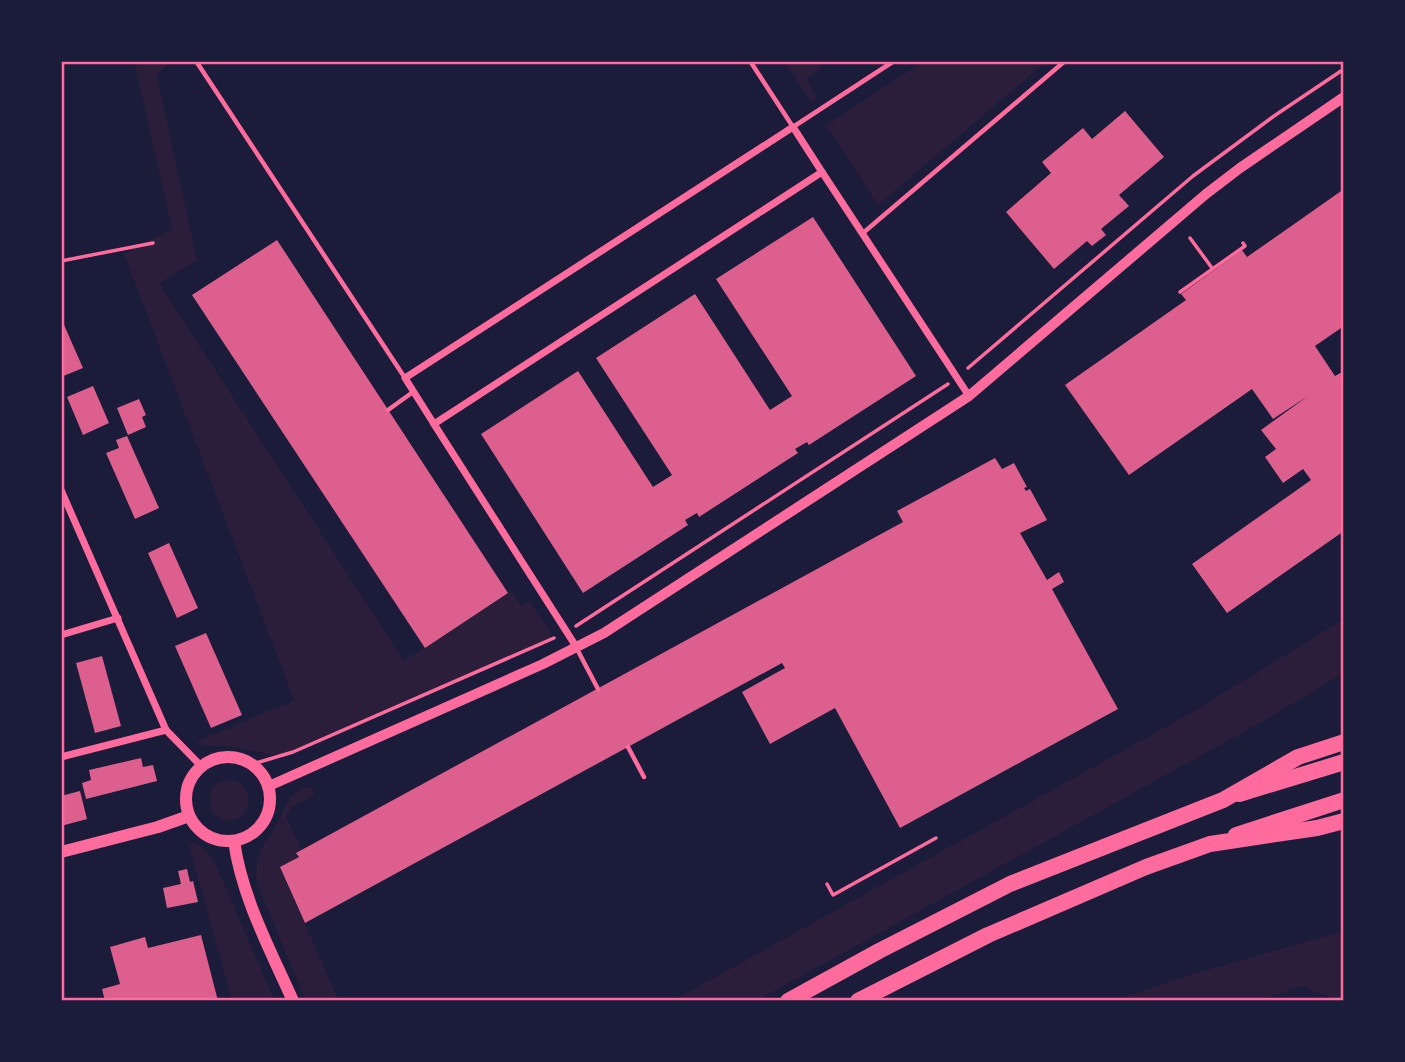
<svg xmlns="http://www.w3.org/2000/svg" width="1405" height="1062" font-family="'Work Sans',sans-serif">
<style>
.green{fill:#2a1e3b}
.building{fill:#dd5f8e}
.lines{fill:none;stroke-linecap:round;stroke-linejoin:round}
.path{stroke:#ff6b9d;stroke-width:3.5}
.service{stroke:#ff6b9d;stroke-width:4.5}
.minor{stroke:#ff6b9d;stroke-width:7}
.tertiary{stroke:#ff6b9d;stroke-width:10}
.secondary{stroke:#ff6b9d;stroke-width:12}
.trunk{stroke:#ff6b9d;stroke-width:16}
.motorway{stroke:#ff6b9d;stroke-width:16}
.neatline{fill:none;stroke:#ff6b9d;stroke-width:2.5}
</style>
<rect width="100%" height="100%" fill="#1b1b3a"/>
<g class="green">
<polygon points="134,61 170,61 157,76 197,260 159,283 404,661 511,591 521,606 529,601 549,629 551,639 280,756 228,746 203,746 196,742 294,700 124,254 172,229"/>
<polygon points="784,61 817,61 822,68 806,79 817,98 811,102"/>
<polygon points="924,61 1047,61 878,205 826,125"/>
<polygon points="1344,619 1344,673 1253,727 756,1001 672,1001 1194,711"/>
<circle cx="229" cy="800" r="20"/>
<path d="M305 787 313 788 314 796 292 807 286 817 302 851 297 853 299 857 280 868 339 1001H306L258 886C252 856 262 849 276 825 287 806 283 799 305 787Z"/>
<path d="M188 842C201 845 208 851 215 863L275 1001H232Z"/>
<polygon points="1344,931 1344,1001 1331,1001 1330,998 1302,986 1256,1001 1113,1001 1186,976"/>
</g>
<g class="building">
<polygon points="1125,111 1164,157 1119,195 1129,206 1101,229 1106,235 1092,246 1087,241 1054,269 1006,212 1051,173 1042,162 1083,128 1092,139"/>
<polygon points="1344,189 1344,326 1315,346 1335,376 1344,371 1344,531 1227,613 1192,564 1311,480 1303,469 1283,483 1265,457 1276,449 1261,430 1308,396 1273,419 1252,389 1129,475 1065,385 1186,300 1181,294 1242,250 1247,257"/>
<polygon points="813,217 916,376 809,445 807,442 795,449 798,453 699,517 697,513 685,520 688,525 583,593 481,434 578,371 653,487 672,475 596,358 695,294 770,410 792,396 716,279"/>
<polygon points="277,240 508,593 425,648 192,295"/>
<polygon points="61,318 83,368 61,377"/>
<polygon points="93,386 109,423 83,435 67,397"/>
<polygon points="139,399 146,415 142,417 146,427 128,435 117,408"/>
<polygon points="127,436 159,508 135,519 106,453 119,448 116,440"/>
<polygon points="995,458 1002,469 1014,463 1027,487 1024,488 1026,491 1030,489 1047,520 1020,533 1047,580 1059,572 1064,582 1052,589 1118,709 900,828 835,708 770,744 742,692 785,668 782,663 305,923 280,867 299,857 296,853 903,522 897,511"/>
<polygon points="169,543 198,608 177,618 148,553"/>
<polygon points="206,633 242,715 211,728 175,646"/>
<polygon points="102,656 121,726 95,733 76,663"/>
<polygon points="141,758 143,767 153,765 157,781 86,799 82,783 91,780 89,770"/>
<polygon points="80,791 87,819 61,826 61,796"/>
<polygon points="187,869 190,882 193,881 198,902 167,908 163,888 181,884 178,871"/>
<polygon points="201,935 218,1001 105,1001 102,989 120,984 110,947 145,937 148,948"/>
</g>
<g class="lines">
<g class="path">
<polyline points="1190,238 1212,268"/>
<polyline points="61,261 153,243"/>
<polyline points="1180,292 1245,246 1243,243"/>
<polyline points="968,368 1193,176 1274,116 1344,69"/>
<polyline points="576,626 948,384"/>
<polyline points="253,764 293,752 554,638"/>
<polyline points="827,884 833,895 936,838"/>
</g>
<g class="service">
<polyline points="196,61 405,378"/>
<polyline points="750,61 793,127 894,61"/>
<polyline points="863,233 1065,61"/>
<polyline points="388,410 413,392"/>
<polyline points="577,649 598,689"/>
<polyline points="628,747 644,777"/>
</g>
<g class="minor">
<polyline points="434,424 405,378 793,127 822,172"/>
<polyline points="61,490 166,730 201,766"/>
<polyline points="61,635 118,618"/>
<polyline points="577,648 434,424 822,172 969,396"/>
<polyline points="61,757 166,730"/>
</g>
<polyline class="tertiary" points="269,786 543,664 604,633 969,396 1206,194 1240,168 1344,97"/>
<g class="secondary">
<circle cx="228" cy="799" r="42"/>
<path d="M234 841C242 898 270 949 293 1001"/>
<polyline points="61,852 158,827 189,816"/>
</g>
<g class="trunk">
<polyline points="1239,794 1344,762"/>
<polyline points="1236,835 1344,800"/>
</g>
<g class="motorway">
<polyline points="788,1001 879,951 1010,884 1223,800 1298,757 1344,742"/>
<polyline points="858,1001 988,935 1146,867 1210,844 1317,828 1344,821"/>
</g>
</g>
<rect width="1405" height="1062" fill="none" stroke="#1b1b3a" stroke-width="126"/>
<rect x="63" y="63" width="1279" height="936" class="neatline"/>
</svg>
